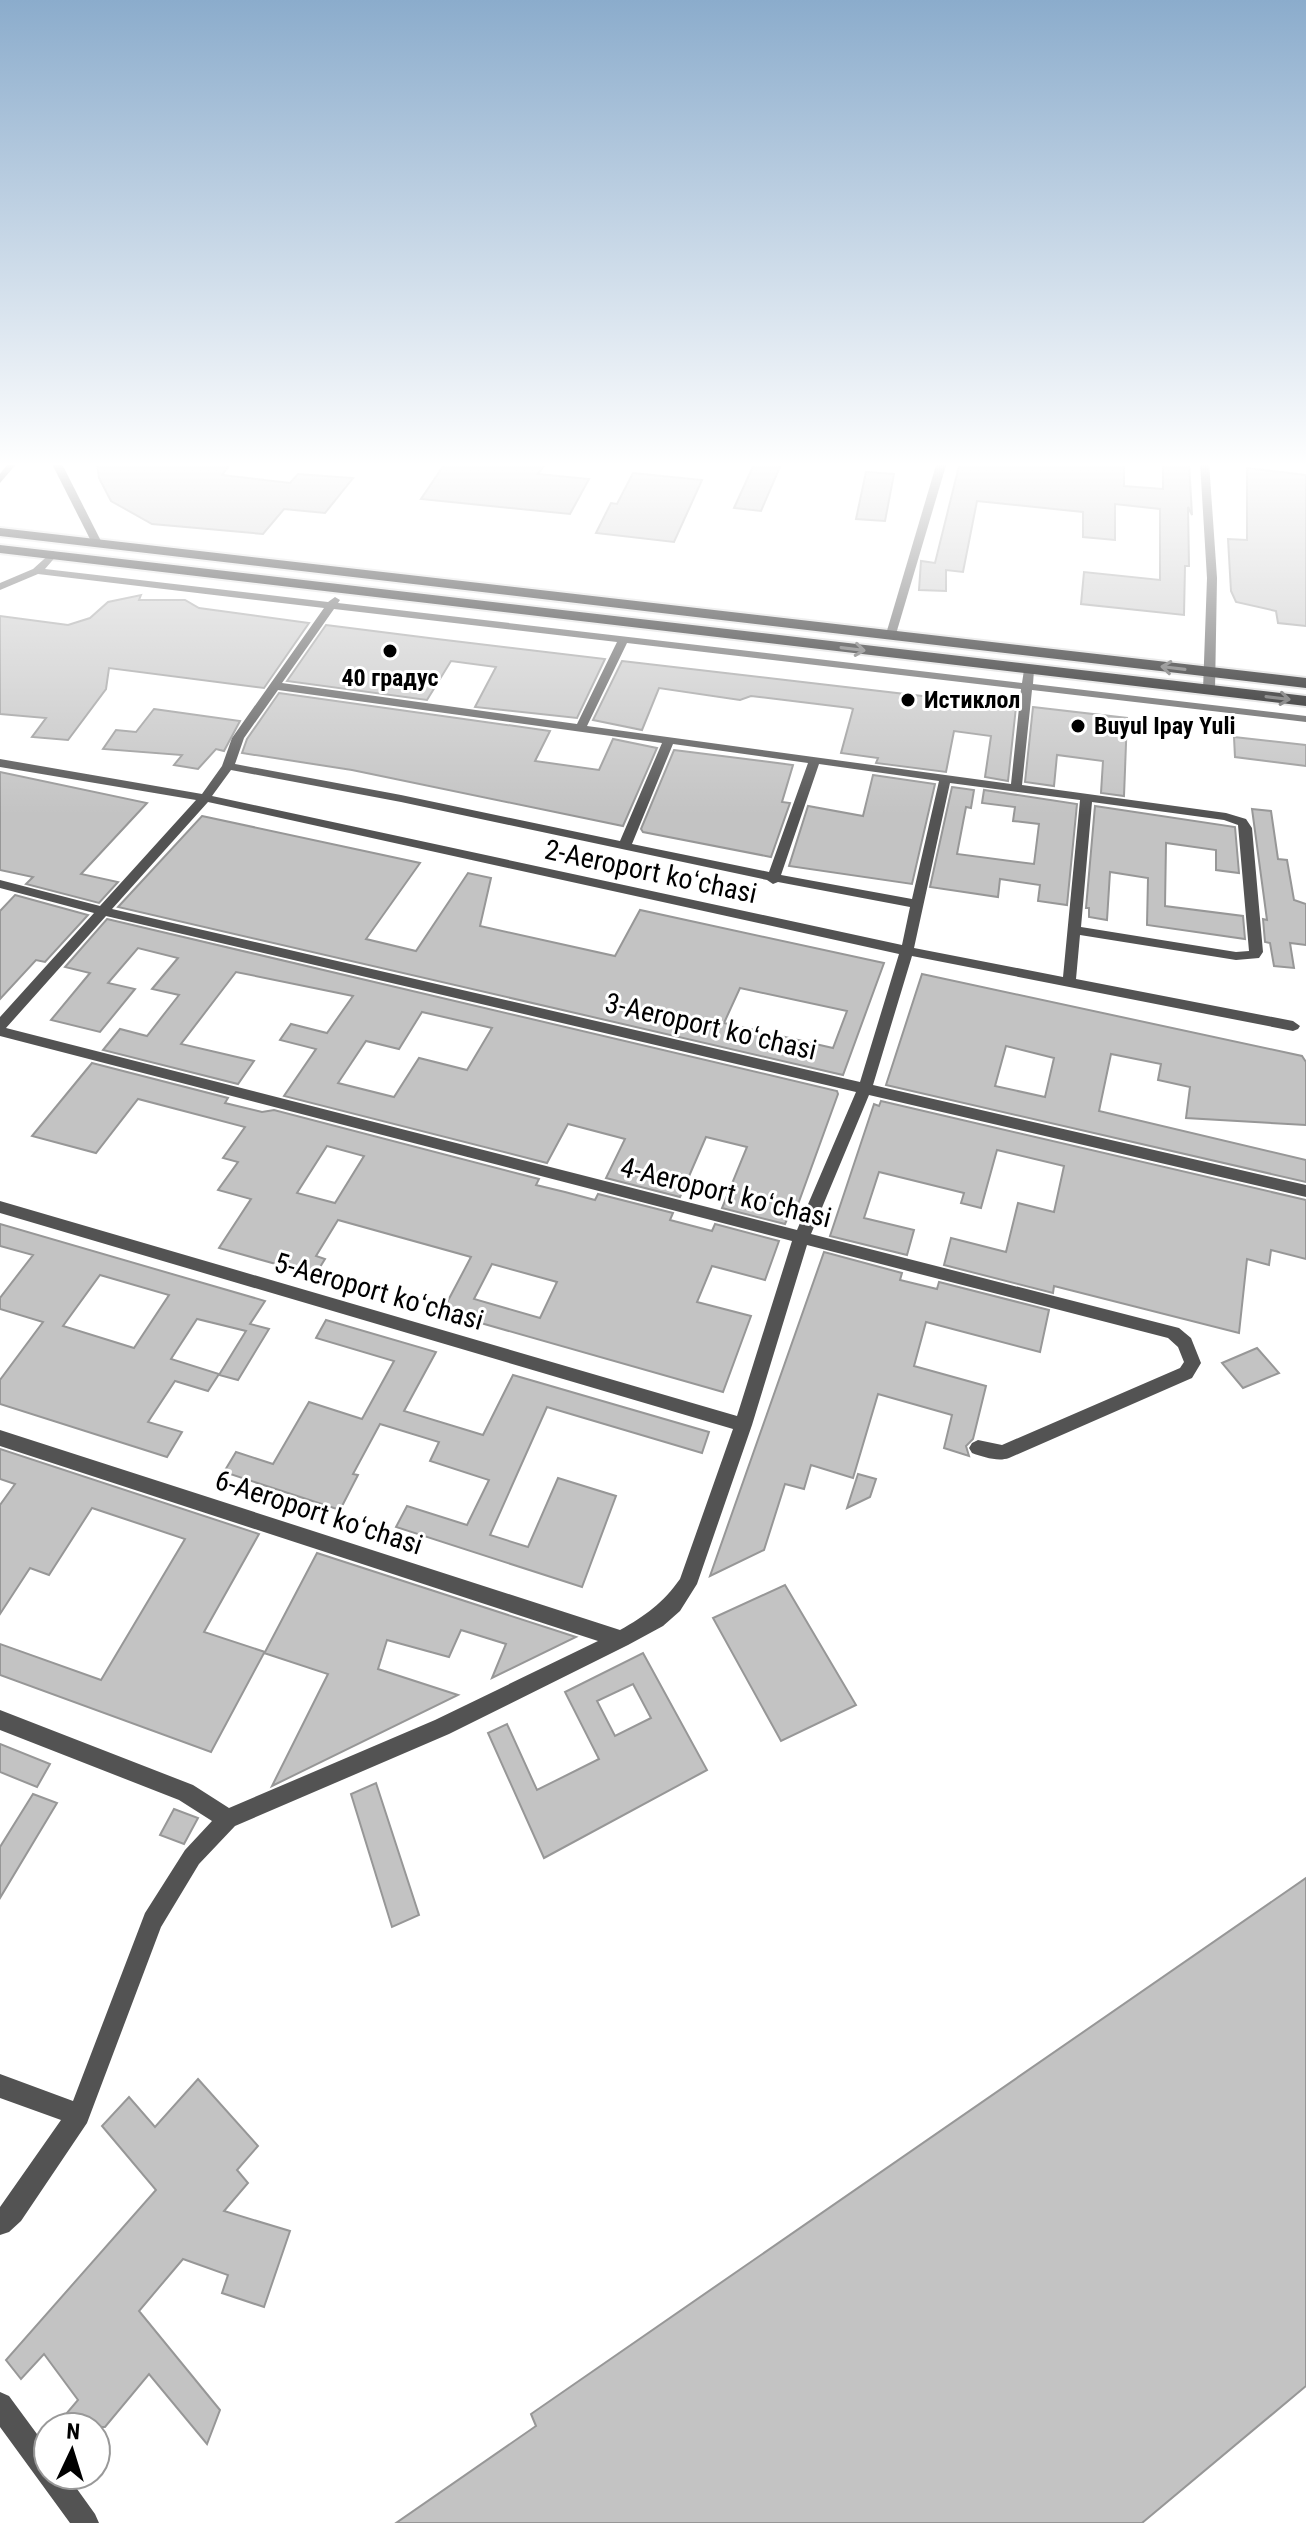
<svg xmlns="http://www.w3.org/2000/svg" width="1306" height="2523" font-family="'Roboto Condensed',sans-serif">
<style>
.building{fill:#c3c3c3;stroke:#979797;stroke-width:2;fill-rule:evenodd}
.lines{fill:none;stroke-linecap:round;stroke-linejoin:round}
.highway-casing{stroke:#dbdbdb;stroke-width:4}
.street{fill:#535353;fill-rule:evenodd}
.secondary{fill:#202020;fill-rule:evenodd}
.highway{fill:#000;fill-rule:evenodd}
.oneway{stroke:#595959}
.poi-dot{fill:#000;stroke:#fff;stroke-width:3}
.labels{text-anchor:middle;stroke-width:6;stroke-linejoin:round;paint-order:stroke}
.far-poi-label{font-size:24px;font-weight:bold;fill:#000;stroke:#fff;text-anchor:start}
.street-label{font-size:28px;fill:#000;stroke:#fff}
</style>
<rect width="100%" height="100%" fill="#fff"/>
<g class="building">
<polygon points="97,462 232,462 222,475 290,483 298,474 353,478 325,513 284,509 263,534 152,524 111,501 99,478"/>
<polygon points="446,462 547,462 538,474 589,479 570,514 421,499"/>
<polygon points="755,462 782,462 761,511 734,508"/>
<polygon points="960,462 1124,462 1124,486 1163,489 1163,462 1189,462 1192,515 1188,507 1189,566 1185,566 1184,615 1081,604 1084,572 1160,580 1160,509 1115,504 1115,540 1083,537 1083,512 977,501 963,572 946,570 946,591 919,590 921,561 935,563"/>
<polygon points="1247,468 1306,475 1306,626 1278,623 1276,611 1236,602 1231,591 1228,539 1247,540"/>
<polygon points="866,472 894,474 885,521 856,519"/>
<polygon points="633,473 702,480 674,542 596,533 611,503 617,504"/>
<polygon points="141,595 139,600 185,600 199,608 309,623 264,688 109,668 106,689 68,740 32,737 46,718 0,714 0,616 68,625 90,618 108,602"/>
<polygon points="326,625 437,639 605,659 577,718 475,707 496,667 451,661 427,700 287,681"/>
<polygon points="622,661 1016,707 1008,781 985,777 991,736 954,731 946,772 876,763 878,758 841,753 853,709 850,708 751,696 740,700 659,688 642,730 593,720"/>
<polygon points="279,693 550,731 535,761 599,770 613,739 657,748 623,826 352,770 242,753 247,739"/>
<polygon points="1033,707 1127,718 1124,796 1101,793 1103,761 1057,755 1054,786 1025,782"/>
<polygon points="154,709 240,721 224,751 216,749 198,769 174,765 182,755 103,749 116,730 136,732"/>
<polygon points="1234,737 1306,745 1306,766 1235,757"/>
<polygon points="674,750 793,765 782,802 790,803 771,857 643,832 641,829"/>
<polygon points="0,772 147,803 81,874 118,882 99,903 26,884 33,877 0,870"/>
<polygon points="873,775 935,784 912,884 789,866 808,806 863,816"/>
<polygon points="952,787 974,790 971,808 966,807 957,854 1034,864 1039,824 1013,821 1015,807 982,803 984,790 1077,804 1067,905 1038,901 1040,885 1000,879 998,897 930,887"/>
<polygon points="1095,806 1235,827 1239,873 1216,870 1216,850 1166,843 1165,906 1243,916 1245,939 1147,925 1148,878 1110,872 1107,920 1089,917 1089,908 1086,908"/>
<polygon points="1252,809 1271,811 1278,859 1287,860 1294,900 1306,904 1306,945 1290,943 1294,968 1274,966 1270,943 1265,942 1263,919 1267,920"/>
<path d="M202 816 420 863 366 939 416 951 468 873 491 878 480 926 615 956 640 910 884 963 843 1075 118 907ZM740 988 847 1011 833 1048 724 1023Z"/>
<polygon points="15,895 88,915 45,962 36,960 0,999 0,911"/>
<path d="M107 919 837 1091 838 1094 793 1218 788 1217 785 1224 722 1208 747 1147 706 1137 680 1197 606 1178 625 1139 568 1124 547 1163 284 1096 316 1049 280 1040 291 1024 327 1033 353 996 236 972 181 1044 254 1061 238 1084 103 1050 120 1029 147 1036 179 995 152 989 178 958 138 948 108 983 135 989 100 1032 51 1020 90 973 65 967ZM422 1012 492 1028 467 1070 419 1058 394 1097 338 1083 366 1041 399 1049Z"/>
<path d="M922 974 1302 1056 1306 1062V1125L1186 1118 1190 1087 1158 1080 1161 1064 1111 1054 1099 1111 1306 1160V1182L886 1085ZM1006 1046 1054 1058 1045 1097 995 1086Z"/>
<path d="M92 1063 228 1098 225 1103 262 1112 274 1110 539 1179 536 1185 565 1192 595 1200 598 1194 673 1213 670 1220 712 1231 715 1224 779 1241 765 1280 712 1266 697 1302 751 1316 723 1392 442 1312 471 1257 338 1220 316 1256 325 1259 315 1275 219 1248 251 1199 218 1190 238 1162 223 1158 245 1127 138 1099 96 1153 32 1136ZM327 1146 364 1156 335 1203 297 1193ZM492 1264 557 1282 540 1318 474 1299Z"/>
<polygon points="881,1101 1306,1200 1306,1259 1271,1250 1269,1265 1247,1259 1239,1333 1054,1286 1053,1293 944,1265 951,1238 1006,1252 1018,1203 1054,1212 1064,1166 997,1150 981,1208 961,1203 964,1193 879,1172 864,1218 914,1230 907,1255 830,1236 874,1104 879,1106"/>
<path d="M0 1224 265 1301 250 1324 269 1329 238 1380 219 1375 246 1331 197 1319 171 1359 219 1374 208 1391 175 1381 148 1422 182 1432 167 1457 0 1404V1380L43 1322 0 1309V1298L33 1255 0 1246ZM100 1275 169 1295 134 1348 63 1326Z"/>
<polygon points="824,1252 902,1273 900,1280 937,1289 939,1282 1049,1310 1040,1352 926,1322 914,1366 986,1386 973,1439 966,1446 969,1456 944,1448 952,1415 878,1394 853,1478 811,1465 804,1489 785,1484 764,1550 710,1576"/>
<polygon points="326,1320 436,1352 404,1411 483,1435 513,1375 709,1432 702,1453 547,1407 490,1535 528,1547 558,1478 616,1496 582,1587 396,1527 407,1506 467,1525 489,1480 430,1461 439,1442 380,1424 353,1474 358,1475 340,1510 224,1472 236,1452 273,1464 309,1402 362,1419 394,1361 316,1338"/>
<polygon points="1257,1348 1279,1373 1243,1388 1222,1363"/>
<polygon points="0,1449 259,1534 204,1632 265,1652 317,1553 576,1637 492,1678 506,1644 461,1630 449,1657 387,1640 378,1669 458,1695 272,1786 328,1674 264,1653 211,1752 0,1675 0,1644 101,1680 185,1539 92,1508 49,1575 30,1568 0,1614 0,1505 15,1484 0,1479"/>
<polygon points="858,1474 876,1479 870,1497 847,1508"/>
<polygon points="785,1585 856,1705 781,1741 713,1618"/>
<path d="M643 1653 707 1770 544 1858 488 1733 507 1724 537 1790 599 1759 565 1692ZM633 1684 651 1718 615 1736 597 1701Z"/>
<polygon points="0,1744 50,1764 37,1787 0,1772"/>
<polygon points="376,1783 419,1915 392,1927 351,1794"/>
<polygon points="33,1794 57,1803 0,1898 0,1847"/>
<polygon points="174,1809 198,1818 184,1844 160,1835"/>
<polygon points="1306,1878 1306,2386 1142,2523 396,2523 536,2426 531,2414"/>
<polygon points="198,2079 258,2146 237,2170 248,2183 224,2211 290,2231 264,2307 222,2293 228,2275 183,2259 139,2311 220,2410 207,2444 149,2374 105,2427 55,2427 78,2400 44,2354 21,2379 6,2360 156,2190 102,2126 129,2097 155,2127"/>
</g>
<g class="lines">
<defs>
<g id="highway">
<polygon points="0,528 1306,678 1306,688 0,536"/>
<polygon points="0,545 1306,696 1306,706 0,553"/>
</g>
</defs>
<use href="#highway" class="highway-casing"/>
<g class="street">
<polygon points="937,462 947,462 896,634 887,636 886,634"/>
<polygon points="1200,462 1209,462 1217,578 1215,690 1209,693 1203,690 1207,578"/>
<path d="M53 551 58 554 45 569 328 602 335 597 340 600 338 603 1022 683 1024 670 1029 667 1034 670 1033 684 1306 716V722L1032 690 1022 785 1226 813 1246 819 1252 828 1263 952 1259 958 1236 960 1080 935 1076 979 1293 1021 1300 1026 1298 1029 1293 1031 912 956 873 1085 1306 1185V1197L869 1095 811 1234 1179 1328 1191 1338 1201 1363 1192 1378 1009 1458C998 1462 983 1457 972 1453L969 1448 972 1443 978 1440 1002 1445 1180 1368 1184 1362 1178 1347 1168 1338 807 1245 752 1425 697 1584 680 1611 663 1626 628 1645 449 1734 235 1826 199 1864 161 1927 87 2123 21 2221 9 2232 0 2235V2207L61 2120 0 2098V2074L73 2101 145 1913 185 1850 212 1821 179 1800 0 1730V1710L193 1785 229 1808 435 1720 598 1641 0 1446V1430L620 1630C645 1616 663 1603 680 1579L733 1429 0 1213V1201L737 1416 792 1241 0 1036V1017L94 913 0 888V880L100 906 196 800 0 767V759L202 794 222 766 232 738 324 608 38 574 0 590V583L33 569ZM334 609 617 642 577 724 282 683ZM627 643 1021 689 1011 784 587 726ZM278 690 662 743 620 841 401 795 235 764 244 738ZM673 744 808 763 769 872 632 844ZM819 764 939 781 912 899 781 875ZM231 770 401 802 767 880 773 884 778 882 910 907 902 945 212 796ZM950 783 1080 800 1063 977 914 948ZM208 802 899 954 860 1082 112 909ZM1092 802 1224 820 1238 825 1249 951 1236 952 1081 927ZM106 916 856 1092 797 1230 6 1028Z"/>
<polygon points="0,2392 9,2396 48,2449 48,2475 67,2475 95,2514 99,2523 70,2523 0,2427"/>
</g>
<g class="secondary">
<polygon points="9,462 18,462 0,483 0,474"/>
<polygon points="51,462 61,462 102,543 100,545 92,543"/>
</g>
<use href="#highway" class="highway"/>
</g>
<defs><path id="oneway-shaft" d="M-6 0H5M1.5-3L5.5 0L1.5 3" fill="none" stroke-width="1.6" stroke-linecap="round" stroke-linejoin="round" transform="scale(2)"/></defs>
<g class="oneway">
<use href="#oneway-shaft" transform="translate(853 649) rotate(7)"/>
<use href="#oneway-shaft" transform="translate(1173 668) rotate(-173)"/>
<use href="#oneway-shaft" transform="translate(1278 698) rotate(7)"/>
</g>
<linearGradient id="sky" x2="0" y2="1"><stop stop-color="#8baccc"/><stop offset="0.57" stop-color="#fff"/><stop offset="1" stop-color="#fff" stop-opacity="0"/></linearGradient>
<rect width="1306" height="815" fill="url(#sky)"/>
<g class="poi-dot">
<circle cx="390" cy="651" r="8"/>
<circle cx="908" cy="700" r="8"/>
<circle cx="1078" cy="726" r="8"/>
</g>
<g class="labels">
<g class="far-poi-label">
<text x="390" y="686" text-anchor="middle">40 градус</text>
<text x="924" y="708">Истиклол</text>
<text x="1094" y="734">Buyul Ipay Yuli</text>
</g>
<g class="street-label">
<text transform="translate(651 871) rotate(12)" y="10">2-Aeroport koʻchasi</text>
<text transform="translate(711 1026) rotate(13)" y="10">3-Aeroport koʻchasi</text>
<text transform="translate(726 1192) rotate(14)" y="10">4-Aeroport koʻchasi</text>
<text transform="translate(379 1291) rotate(16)" y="10">5-Aeroport koʻchasi</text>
<text transform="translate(319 1512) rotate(18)" y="10">6-Aeroport koʻchasi</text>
</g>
</g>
<g transform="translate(72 2451) rotate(4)"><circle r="38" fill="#ffffff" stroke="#999999" stroke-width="2"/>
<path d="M0-6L14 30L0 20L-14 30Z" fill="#000000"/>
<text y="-12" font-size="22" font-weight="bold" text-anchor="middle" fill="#000000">N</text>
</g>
</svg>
